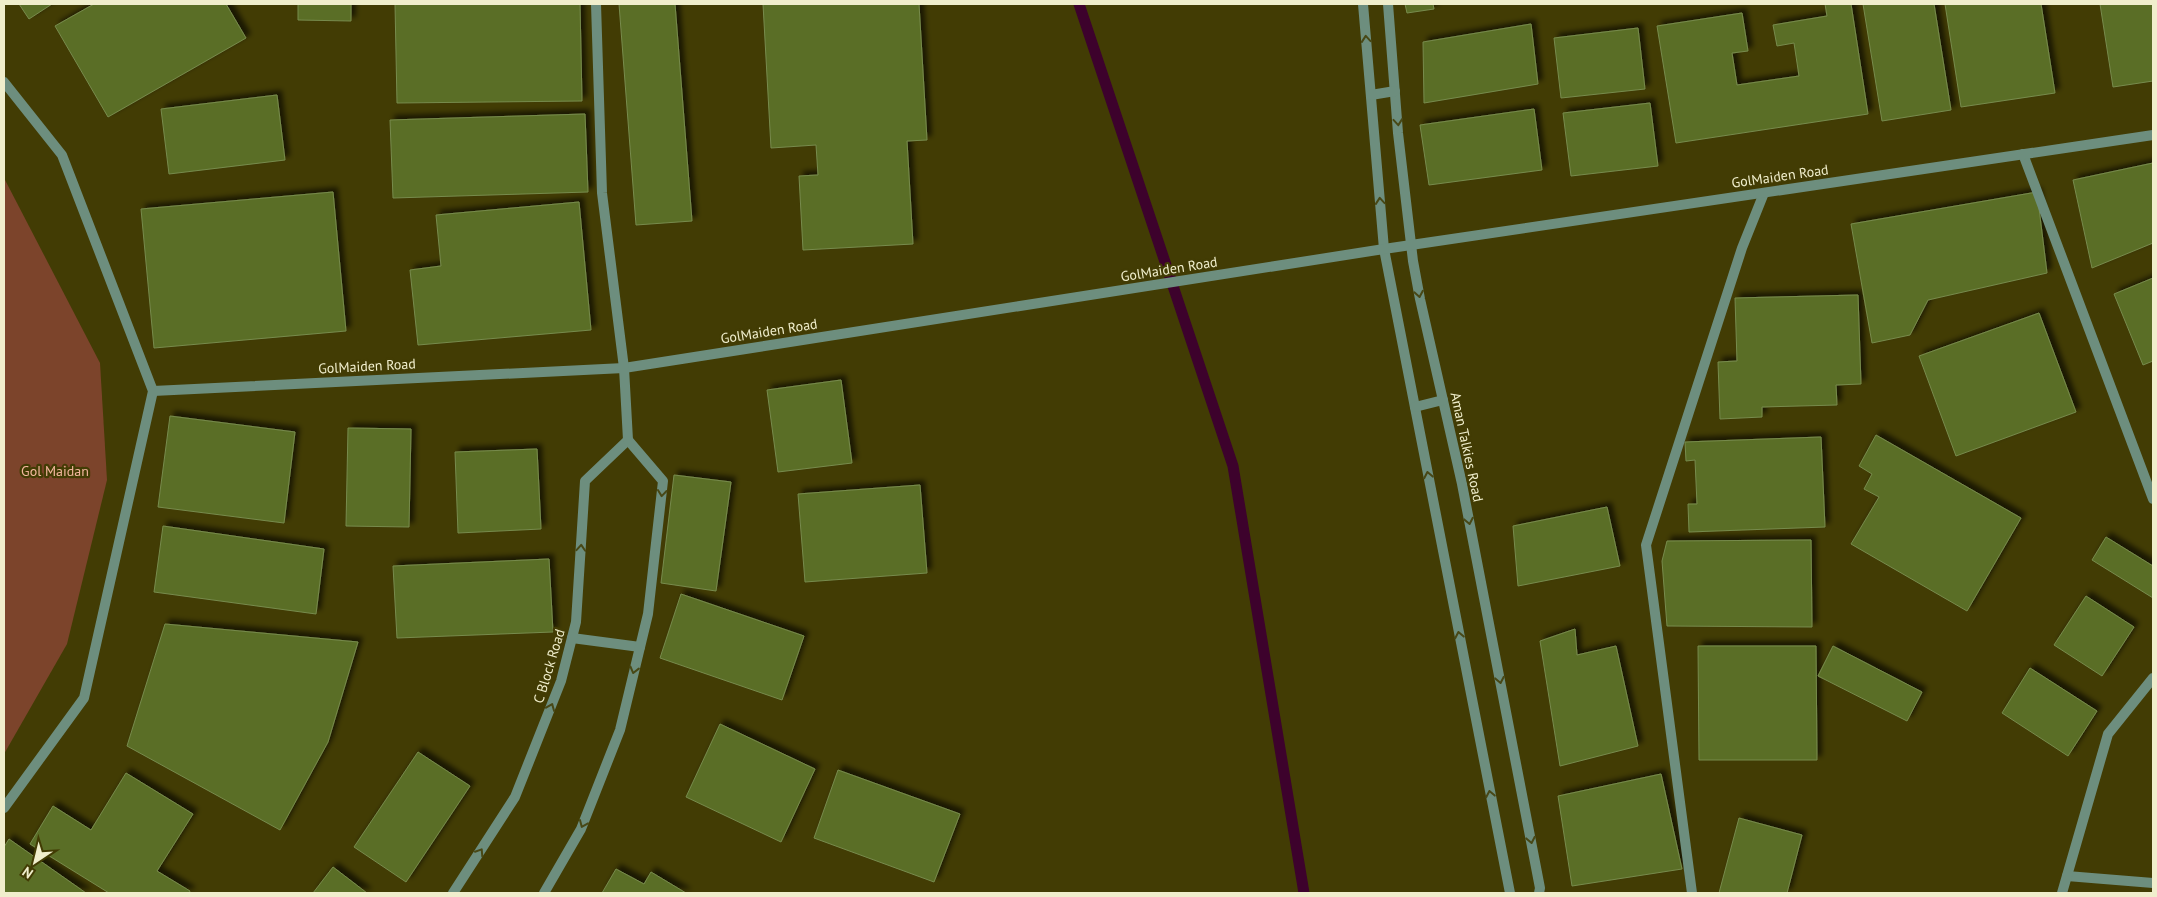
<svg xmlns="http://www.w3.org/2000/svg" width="2157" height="897" font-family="'PT Sans',sans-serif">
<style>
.green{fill:#7c442b}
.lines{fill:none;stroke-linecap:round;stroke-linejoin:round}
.stream{stroke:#3d022c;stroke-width:11}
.building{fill:#5a6e26;stroke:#778b4d;filter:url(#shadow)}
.minor{stroke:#6d8e7e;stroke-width:10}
.tertiary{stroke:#6d8e7e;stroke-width:10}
.oneway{stroke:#484816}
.labels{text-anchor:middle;stroke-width:4.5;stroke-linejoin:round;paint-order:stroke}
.street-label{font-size:14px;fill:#f0eecc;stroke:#423c04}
.park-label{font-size:14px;fill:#f4b79f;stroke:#423c04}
</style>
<defs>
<filter id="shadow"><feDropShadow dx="4.5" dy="-4.5" stdDeviation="2.5" flood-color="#0009"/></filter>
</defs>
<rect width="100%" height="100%" fill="#423c04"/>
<polygon class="green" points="4,178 100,363 107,480 67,644 4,754"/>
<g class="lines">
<polyline class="stream" points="1079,4 1233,466 1304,893"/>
</g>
<g class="building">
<polygon points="19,4 52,4 29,19"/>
<polygon points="94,4 226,4 246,38 108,117 55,26"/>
<polygon points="298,4 351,4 351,21 298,20"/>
<polygon points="395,4 580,4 582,101 397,103"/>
<polygon points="619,4 675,4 692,221 636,225"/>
<polygon points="763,4 919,4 927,140 907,141 913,244 803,250 799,176 818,175 816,145 771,148"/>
<polygon points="1405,4 1433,4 1434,9 1407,13"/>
<polygon points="1825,4 1851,4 1868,114 1676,143 1657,26 1742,13 1748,51 1732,53 1737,85 1799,76 1794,43 1777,46 1773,25 1827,16"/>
<polygon points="1863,4 1934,4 1951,110 1882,121"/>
<polygon points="1945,4 2041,4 2055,93 1961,107"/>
<polygon points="2100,4 2153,4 2153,81 2113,87"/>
<polygon points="1531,24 1538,84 1424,103 1423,42"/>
<polygon points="1638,28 1645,89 1561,98 1554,38"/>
<polygon points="277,95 285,160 169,174 161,109"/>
<polygon points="1650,103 1658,166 1571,176 1563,113"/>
<polygon points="1534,109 1542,170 1429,185 1420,125"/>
<polygon points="585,114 588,192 393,198 390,120"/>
<polygon points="2153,163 2153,243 2092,268 2073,180"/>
<polygon points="333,192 346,331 154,348 141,209"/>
<polygon points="2037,192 2047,273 1928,300 1910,335 1872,343 1851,224"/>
<polygon points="579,202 591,330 418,345 410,270 441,266 436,215"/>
<polygon points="2153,278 2153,361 2143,365 2114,294"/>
<polygon points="1858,295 1861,384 1836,385 1837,405 1762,407 1762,417 1720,419 1718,362 1737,361 1735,298"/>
<polygon points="2039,313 2076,412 1956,456 1919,356"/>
<polygon points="841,380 852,463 778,472 767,390"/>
<polygon points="170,416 295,432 284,523 158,507"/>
<polygon points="348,428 411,429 409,527 346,526"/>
<polygon points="1876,435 2021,518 1967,611 1851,544 1879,497 1864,489 1872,474 1859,466"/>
<polygon points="1821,437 1825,527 1689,532 1688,504 1697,504 1695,460 1686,461 1685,442"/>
<polygon points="537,449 541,529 458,533 455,452"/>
<polygon points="674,475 731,482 716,591 661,583"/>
<polygon points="920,485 927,573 805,582 798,494"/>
<polygon points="1607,507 1620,566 1518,586 1513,526"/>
<polygon points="163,526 324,549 316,614 154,592"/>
<polygon points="2106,537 2153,566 2153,598 2092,560"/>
<polygon points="1811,540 1812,627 1667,626 1662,561 1667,541"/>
<polygon points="549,559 553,632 397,638 393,566"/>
<polygon points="681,594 804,636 782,700 660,658"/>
<polygon points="2086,596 2134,627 2102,676 2054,645"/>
<polygon points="165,624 358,642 328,742 280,830 127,746"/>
<polygon points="1575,629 1577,655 1616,646 1638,746 1560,766 1540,641"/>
<polygon points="1698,646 1816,646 1817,760 1699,760"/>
<polygon points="1833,646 1922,692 1907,721 1818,676"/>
<polygon points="2030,668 2097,711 2068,756 2002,713"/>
<polygon points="720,724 815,769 781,842 686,797"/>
<polygon points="418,752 470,786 406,882 354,847"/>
<polygon points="838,770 960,814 934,882 814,838"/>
<polygon points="126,773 193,814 157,871 190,891 189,893 109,893 30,844 53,806 91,830"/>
<polygon points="1661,774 1682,869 1572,886 1558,796"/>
<polygon points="1739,818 1802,835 1787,893 1719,893"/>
<polygon points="9,839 86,893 4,893 4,847"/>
<polygon points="333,867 367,893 313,893"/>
<polygon points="616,869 644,884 651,872 686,893 602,893"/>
</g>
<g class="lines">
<g class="minor">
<polyline points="1363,4 1384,249 1510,893"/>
<polyline points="1388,4 1398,133 1413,261 1420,299 1462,484 1540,888 1539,893"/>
<polyline points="1371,95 1395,91"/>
<polyline points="2023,154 2153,499"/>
<polyline points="1415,407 1443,400"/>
<polyline points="2067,876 2153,883"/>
<polyline points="1692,893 1646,545 1742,248 1764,193"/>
<polyline points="2062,893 2108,734 2153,678"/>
</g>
<g class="tertiary">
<polyline points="4,82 62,155 153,391 84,698 4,808"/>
<polyline points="153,391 624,368 1384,249 2153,135"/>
<polyline points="572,638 640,647"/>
<polyline points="453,893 515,797 561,681 576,622 585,481 628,440"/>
<polyline points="544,893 581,829 620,730 648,614 663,481 628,440 624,368 602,193 596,4"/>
</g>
</g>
<defs><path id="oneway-chevron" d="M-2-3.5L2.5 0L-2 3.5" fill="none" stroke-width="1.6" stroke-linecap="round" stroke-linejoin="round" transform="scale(1.25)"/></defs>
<g class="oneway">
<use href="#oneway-chevron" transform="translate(1366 39) rotate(-95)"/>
<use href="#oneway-chevron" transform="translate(1398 122) rotate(85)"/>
<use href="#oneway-chevron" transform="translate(1380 201) rotate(-95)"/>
<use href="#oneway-chevron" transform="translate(1419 294) rotate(80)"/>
<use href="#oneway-chevron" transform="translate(1428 475) rotate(-101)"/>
<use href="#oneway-chevron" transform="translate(662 493) rotate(96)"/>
<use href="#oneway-chevron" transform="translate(1469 521) rotate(79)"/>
<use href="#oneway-chevron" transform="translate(581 548) rotate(-86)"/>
<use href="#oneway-chevron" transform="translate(1459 635) rotate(-101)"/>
<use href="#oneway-chevron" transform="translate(634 670) rotate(104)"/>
<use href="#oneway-chevron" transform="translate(1500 680) rotate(79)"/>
<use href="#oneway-chevron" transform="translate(551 707) rotate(-68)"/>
<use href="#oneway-chevron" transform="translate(1490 794) rotate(-101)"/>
<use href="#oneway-chevron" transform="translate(583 824) rotate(113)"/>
<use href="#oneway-chevron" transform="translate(1531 840) rotate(79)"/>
<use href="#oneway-chevron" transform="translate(480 852) rotate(-57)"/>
</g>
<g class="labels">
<g class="street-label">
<text transform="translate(1780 176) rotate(-8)" y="5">GolMaiden Road</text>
<text transform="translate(1169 269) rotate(-9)" y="5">GolMaiden Road</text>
<text transform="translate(769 331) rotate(-9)" y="5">GolMaiden Road</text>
<text transform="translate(367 366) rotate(-3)" y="5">GolMaiden Road</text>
<text transform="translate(1467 447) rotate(78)" y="5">Aman Talkies Road</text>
<text transform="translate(549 666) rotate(-73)" y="5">C Block Road</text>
</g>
<g class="park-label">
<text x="55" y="476">Gol Maidan</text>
</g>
</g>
<rect width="2157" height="897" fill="none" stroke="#f0eecc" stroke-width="10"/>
<g transform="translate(35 862) rotate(215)" stroke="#423c04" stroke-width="4" paint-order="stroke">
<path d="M0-4L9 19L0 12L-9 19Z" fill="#f0eecc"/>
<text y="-8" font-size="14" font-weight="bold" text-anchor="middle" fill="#f0eecc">N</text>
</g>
</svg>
